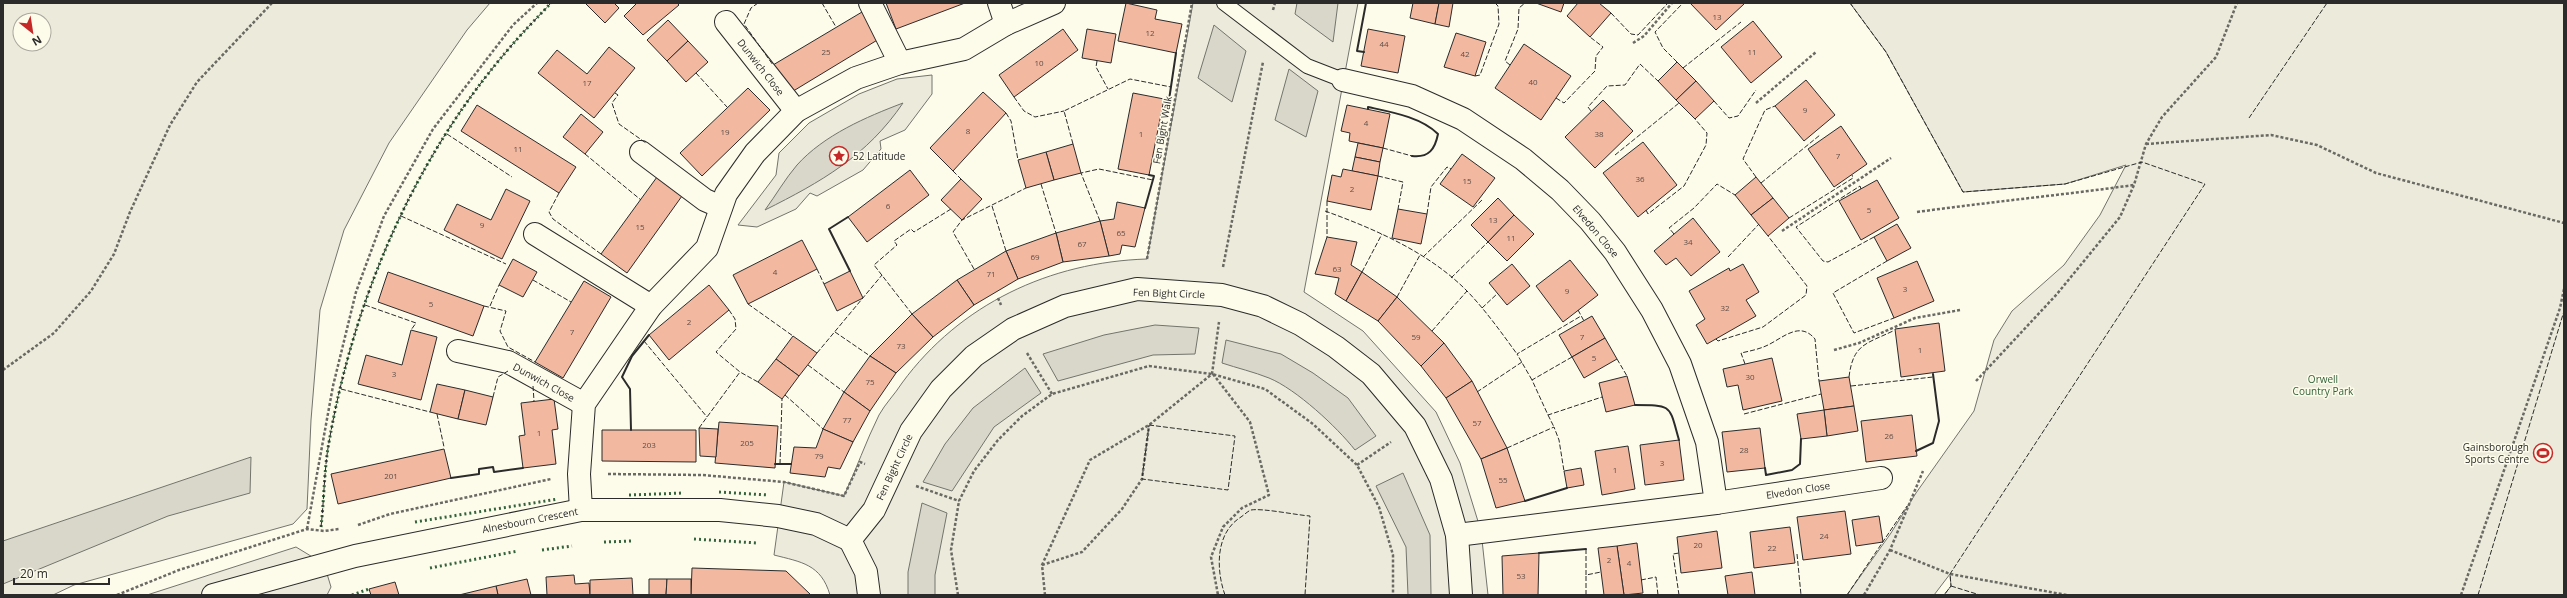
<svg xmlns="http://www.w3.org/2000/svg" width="2567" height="598" font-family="'Open Sans',sans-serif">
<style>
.green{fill:#ecebdb;stroke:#74746e;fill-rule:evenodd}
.water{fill:#d8d7c9;stroke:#74746e}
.building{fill:#f2b8a0;stroke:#2b2b2b}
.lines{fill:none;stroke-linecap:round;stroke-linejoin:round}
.lane-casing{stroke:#2b2b2b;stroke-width:16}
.street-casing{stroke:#2b2b2b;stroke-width:24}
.path{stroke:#6a6964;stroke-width:2.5;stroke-dasharray:3 2;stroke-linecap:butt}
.lane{stroke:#fdfbea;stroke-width:14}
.street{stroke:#fdfbea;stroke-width:22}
.hedge{stroke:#34623c;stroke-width:3;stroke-dasharray:2 3;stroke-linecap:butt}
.fence{stroke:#2b2b2b;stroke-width:1;stroke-dasharray:5 2;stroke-linecap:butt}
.wall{stroke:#2b2b2b;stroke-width:2}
.labels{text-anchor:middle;stroke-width:3;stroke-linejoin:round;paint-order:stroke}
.number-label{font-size:8px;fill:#5d4e48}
.street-label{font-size:10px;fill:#2b2b2b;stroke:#fdfbea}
.poi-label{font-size:10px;fill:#2b2b2b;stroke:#fdfbea;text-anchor:start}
.park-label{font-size:10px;fill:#34623c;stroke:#fdfbea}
</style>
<rect width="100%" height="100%" fill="#fdfbea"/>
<g class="green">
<path d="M3 3H490L467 30 389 143 344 230 320 310 311 420 307 509 293 524 74 585 53 595H3ZM20 20H44V44H20Z"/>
<path d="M1193 3H1358L1304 292 1363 331 1436 412 1460 463 1481 531 1488 595H830C821 564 801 562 774 555L784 482 844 496C856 470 866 441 879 415 885 404 895 394 902 383 960 304 1050 262 1147 259Z"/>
<polygon points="1850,3 2564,3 2564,595 1944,595 1951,586 1950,574 1934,595 1847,595 1891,533 1916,493 1974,411 1994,340 2012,311 2064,265 2100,215 2126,165 2065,184 1963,192 1886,52"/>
<polygon points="932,75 932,94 905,130 880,141 881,149 863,170 817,196 810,193 796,209 757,227 738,225 776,175 779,153 809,123 859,94 897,79"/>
<polygon points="296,547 324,564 331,587 327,595 147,595"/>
</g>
<g class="water">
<polygon points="1297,3 1338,3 1333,42 1295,14"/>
<polygon points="1214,25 1246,51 1232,102 1198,78"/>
<polygon points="1289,69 1318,91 1306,137 1275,120"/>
<path d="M903 103C867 156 821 182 765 210 776 195 785 179 797 165 824 135 866 117 903 103Z"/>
<polygon points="1155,325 1199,328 1195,354 1153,355 1058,381 1043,354 1104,335"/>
<path d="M1226 340 1281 354 1313 373 1348 398 1376 436 1355 450C1337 427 1296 389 1269 378 1254 372 1237 368 1222 363Z"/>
<polygon points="1025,368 1041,393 994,427 952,491 923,482 945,444 973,408"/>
<polygon points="251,457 250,493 168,516 3,584 3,541"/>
<polygon points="1403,473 1430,535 1431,595 1408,595 1406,547 1376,486"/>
<polygon points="922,503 947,513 935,575 935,595 908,595 908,572"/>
</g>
<g class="building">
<polygon points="585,3 614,3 619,8 605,23"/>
<polygon points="637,3 677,3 679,5 643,35 624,16"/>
<polygon points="886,3 965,3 896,29"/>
<polygon points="1126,3 1157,10 1155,19 1182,24 1176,53 1118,41"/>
<polygon points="1413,3 1439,3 1435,24 1410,18"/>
<polygon points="1439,3 1453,3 1449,27 1435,24"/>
<polygon points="1536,3 1564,3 1561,12"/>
<polygon points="1578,3 1599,3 1611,13 1590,37 1567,16"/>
<polygon points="1690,3 1743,3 1744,4 1716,30"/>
<polygon points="862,12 879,39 790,93 773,65"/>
<polygon points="668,20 688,41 667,61 647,40"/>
<polygon points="1753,21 1782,57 1751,83 1721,47"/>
<polygon points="1063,29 1078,50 1014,97 999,75"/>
<polygon points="1087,29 1116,34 1111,63 1082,58"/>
<polygon points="1368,29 1405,36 1398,73 1361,66"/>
<polygon points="1456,33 1486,42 1475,76 1444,67"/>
<polygon points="688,41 708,62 686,82 667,61"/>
<polygon points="1524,44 1571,76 1541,120 1495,88"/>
<polygon points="609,47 635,68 594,118 538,73 557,50 587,74"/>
<polygon points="1677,62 1696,81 1676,100 1658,81"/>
<polygon points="1806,80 1835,115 1804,141 1775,106"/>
<polygon points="1696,81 1714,101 1695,119 1676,100"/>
<polygon points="748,88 770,110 702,176 680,153"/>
<polygon points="983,92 1006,113 953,171 930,148"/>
<polygon points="1133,93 1164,99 1149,175 1118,169"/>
<polygon points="1603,100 1633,131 1595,168 1565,137"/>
<polygon points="477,105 576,167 559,193 461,131"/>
<polygon points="1347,105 1390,114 1383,148 1349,141 1350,133 1341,131"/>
<polygon points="581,114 603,132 585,154 563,137"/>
<polygon points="1841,126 1867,164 1834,187 1808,149"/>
<polygon points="1643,142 1677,185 1638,217 1603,173"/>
<polygon points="1358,143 1383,148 1380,162 1355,157"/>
<polygon points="1073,144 1081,173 1054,180 1046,152"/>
<polygon points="1046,152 1054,180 1026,188 1018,160"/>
<polygon points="1462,154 1495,178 1473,207 1440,184"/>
<polygon points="1355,157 1380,162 1378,176 1352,171"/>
<polygon points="1343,169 1378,176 1371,210 1327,201 1332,175 1341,177"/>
<polygon points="910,170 929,195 867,242 848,217"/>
<polygon points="657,177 682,196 627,273 601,254"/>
<polygon points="1756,177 1773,198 1751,215 1735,195"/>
<polygon points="961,179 982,199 962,220 941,200"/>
<polygon points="1877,180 1899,218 1861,240 1839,201"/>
<polygon points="506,189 530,201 502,259 444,230 457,204 491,220"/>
<polygon points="1498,198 1514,215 1488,242 1471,225"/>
<polygon points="1773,198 1789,218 1768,236 1751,215"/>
<polygon points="1117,202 1145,208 1135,247 1122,245 1120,254 1109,256 1100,221 1114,219"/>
<polygon points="1398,209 1427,214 1421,244 1392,238"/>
<polygon points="1514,215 1534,234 1507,261 1488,242"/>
<polygon points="1693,218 1720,252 1691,276 1676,258 1666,265 1654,251"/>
<polygon points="1100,221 1109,256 1063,262 1056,233"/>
<polygon points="1897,224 1911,248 1887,261 1874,237"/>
<polygon points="1056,233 1063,262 1018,279 1006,251"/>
<polygon points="1327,237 1357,242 1351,265 1362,272 1346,301 1335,294 1339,278 1315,274"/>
<polygon points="802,240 817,269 748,304 733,275"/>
<polygon points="1006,251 1018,279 974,305 957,280"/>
<polygon points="513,259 537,272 523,297 499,285"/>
<polygon points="1570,260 1598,295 1563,322 1536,286"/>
<polygon points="1917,261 1934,301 1894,318 1877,278"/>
<polygon points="1512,264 1530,286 1507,305 1489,283"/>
<polygon points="1743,264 1759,292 1746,300 1756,316 1707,344 1696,325 1705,319 1689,291 1729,268 1730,271"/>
<polygon points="850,271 863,298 837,311 824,284"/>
<polygon points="388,272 484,306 473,336 378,302"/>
<polygon points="1362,272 1397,297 1378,321 1346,301"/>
<polygon points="957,280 974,305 933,337 912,314"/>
<polygon points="584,281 611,297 563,378 535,362"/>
<polygon points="709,285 729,310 669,360 649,335"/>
<polygon points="1397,297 1444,343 1421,366 1378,321"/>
<polygon points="912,314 933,337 896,373 870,356"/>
<polygon points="1592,316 1605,338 1572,357 1559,335"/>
<polygon points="1939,323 1945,371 1901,377 1895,329"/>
<polygon points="411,330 437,337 421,400 358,384 366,355 402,365"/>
<polygon points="793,336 817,353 799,376 776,359"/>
<polygon points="1605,338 1617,359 1584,378 1572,357"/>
<polygon points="1444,343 1472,381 1446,398 1421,366"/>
<polygon points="870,356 896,373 870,411 844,392"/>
<polygon points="1772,358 1782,401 1743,410 1738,385 1727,387 1723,369"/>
<polygon points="776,359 799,376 782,399 758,382"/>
<polygon points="1627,376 1635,405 1606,412 1599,383"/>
<polygon points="1849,377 1854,406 1824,410 1819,381"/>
<polygon points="1472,381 1507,448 1481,459 1446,398"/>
<polygon points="437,384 465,390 458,419 430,412"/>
<polygon points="465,390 493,397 486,425 458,419"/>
<polygon points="844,392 870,411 853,442 823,429"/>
<polygon points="554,399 558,429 552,430 556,464 523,468 519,436 525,435 521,403"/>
<polygon points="1854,406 1858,431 1827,436 1824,410"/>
<polygon points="1824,410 1827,436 1801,439 1797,414"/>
<polygon points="1912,415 1917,456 1866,462 1861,421"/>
<polygon points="719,422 778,426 775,468 715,463"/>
<polygon points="699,428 718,429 716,457 700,456"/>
<polygon points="1760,428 1765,468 1727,472 1722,432"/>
<polygon points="823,429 853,442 840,469 828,467 825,477 790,473 794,447 816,448"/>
<polygon points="602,430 696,430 696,462 602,461"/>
<polygon points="1679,440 1684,480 1645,485 1640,445"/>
<polygon points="1628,446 1635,489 1602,495 1595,451"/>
<polygon points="1507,448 1525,501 1496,508 1481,459"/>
<polygon points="444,449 451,478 338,504 331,474"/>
<polygon points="1581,468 1584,485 1567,488 1564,471"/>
<polygon points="1845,511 1851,554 1803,560 1797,517"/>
<polygon points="1879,516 1883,542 1856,546 1852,520"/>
<polygon points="1790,527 1795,563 1754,568 1750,532"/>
<polygon points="1717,531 1722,568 1681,573 1677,537"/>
<polygon points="1637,543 1643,593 1624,595 1617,546"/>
<polygon points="1617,546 1624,595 1604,595 1598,548"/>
<polygon points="1539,553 1538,595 1503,595 1502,556"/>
<polygon points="692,568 786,571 811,595 691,595"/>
<polygon points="1752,572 1755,595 1728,595 1725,576"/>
<polygon points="574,575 575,584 589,583 590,595 547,595 546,577"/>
<polygon points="632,578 633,595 590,595 590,580"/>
<polygon points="527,579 531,595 498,595 496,586"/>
<polygon points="649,579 667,579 666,595 649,595"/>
<polygon points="667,579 691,579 691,595 666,595"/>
<polygon points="395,582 399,595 371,595 369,589"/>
<polygon points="496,586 498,595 459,595"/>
</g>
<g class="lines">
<defs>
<polyline id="lane" points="1224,3 1307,66 1343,80"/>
<g id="street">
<polyline points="870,3 900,63"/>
<polyline points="999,3 1006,24"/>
<polyline points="726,22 796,111"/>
<polyline points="1343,80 1412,96 1463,119 1523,159 1560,190 1590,221 1615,252 1652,310 1680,364 1707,442 1716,503 1457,535"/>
<polyline points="641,152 705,200 721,207"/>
<polyline points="535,234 651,306"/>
<polyline points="458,351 508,362 584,404"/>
<polyline points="1716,503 1881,478"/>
<polyline points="581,510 579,474 584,404 651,306 707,248 726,194 755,153 796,111 856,78 900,63 964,49 1006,24 1054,3"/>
<polyline points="850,540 874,510 911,431 941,389 974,356 1013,329 1065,306 1137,289 1222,295 1263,306 1300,324 1336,347 1371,374 1415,426 1441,479 1457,535 1461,595"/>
<polyline points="850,540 866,572 869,595"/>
<polyline points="213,595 355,556 581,510 720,510 778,516 816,524 850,540"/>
</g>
</defs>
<use href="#lane" class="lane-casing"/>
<use href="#street" class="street-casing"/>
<g class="path">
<polyline points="1273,10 1275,3"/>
<polyline points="1633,43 1644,36 1672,3"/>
<polyline points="1756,103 1816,52"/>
<polyline points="2146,144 2271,135 2317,145 2376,173 2564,223"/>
<path d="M1917 212C1990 202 2062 195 2134 185"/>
<polyline points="1782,231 1891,158"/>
<polyline points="1147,259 1192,3"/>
<polyline points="1223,267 1263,62"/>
<polyline points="998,298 1001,305"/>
<polyline points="1834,350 1859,343 1915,318 1960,310"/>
<polyline points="1027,353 1052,394"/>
<polyline points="3,370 54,333 91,291 114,254 130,212 170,125 197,82 272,3"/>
<polyline points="1213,374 1250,422 1269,495 1242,508 1223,527 1211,557 1218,595"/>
<polyline points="1976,381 2057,294 2120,217 2134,185 2146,144 2162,117 2216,57 2237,3"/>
<polyline points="1357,465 1391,442"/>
<polyline points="608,474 702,475 784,482 844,496 860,462 865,464"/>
<polyline points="916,486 959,501"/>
<polyline points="358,525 390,514 551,479"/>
<polyline points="307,529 333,386 356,292 384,216 433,129 513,25 537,3"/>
<polyline points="1890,550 1950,574 2067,595"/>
<polyline points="1042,565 1082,552 1122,509 1142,479 1149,426"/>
<polyline points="117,595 179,570 307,529 324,531 339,529"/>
<polyline points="958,595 951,550 959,501 974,471 998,440 1022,416 1052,394 1149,366 1212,374 1265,389 1313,424 1357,465 1379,507 1393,555 1393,595"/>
<polyline points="1045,595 1042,565 1090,460 1149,425 1212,374 1219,322"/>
<polyline points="1864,595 1890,550 1923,471"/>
<polyline points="2461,595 2560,308 2564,289"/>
</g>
<use href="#lane" class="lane"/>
<use href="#street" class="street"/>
<g class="hedge">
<polyline points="719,492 768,495"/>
<polyline points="629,495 684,493"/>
<polyline points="415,522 558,499"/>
<path d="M321 527C324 501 324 474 328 448 352 305 411 163 506 52 520 35 536 19 551 3"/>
<polyline points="694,539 757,543"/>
<polyline points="604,542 632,541"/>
<polyline points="542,550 572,546"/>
<polyline points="430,568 518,551"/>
<polyline points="352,595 369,589"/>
</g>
<g class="fence">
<polyline points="758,3 751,8 744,24 773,65"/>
<polyline points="822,3 836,27"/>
<polyline points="1850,3 1886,52 1963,192 2065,184 2142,162 2205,184 1950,574 1951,586 1944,595"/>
<polyline points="1611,13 1631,34 1638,35 1668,3"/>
<polyline points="1097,61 1096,67 1108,89"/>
<polyline points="1677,62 1663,48 1655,32 1683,3"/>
<polyline points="1510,65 1505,61 1518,29 1519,8 1525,3"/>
<polyline points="1683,68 1741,22"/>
<polyline points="696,73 727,107"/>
<polyline points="1475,76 1480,75 1499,24 1498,6 1495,3"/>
<polyline points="615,93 618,95 612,103 619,124 646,143"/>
<polyline points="1014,97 1024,111 1035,117 1064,111"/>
<polyline points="1556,98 1564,103 1595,71 1596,56 1603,47 1590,37"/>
<polyline points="1714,101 1729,118 1738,116 1756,90"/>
<polyline points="1591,111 1588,107 1607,86 1625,85 1640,64 1658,81"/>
<polyline points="1006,113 1011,121 1018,160"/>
<polyline points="2249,118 2327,3"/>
<polyline points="447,134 512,177"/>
<polyline points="1073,144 1064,111 1130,79 1171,87"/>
<polyline points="1383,148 1412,156"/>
<polyline points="585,154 641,200"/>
<polyline points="1615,155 1679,103"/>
<polyline points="953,171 961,179"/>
<polyline points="1378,176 1403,182 1398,209"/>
<polyline points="1756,177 1743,159 1765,110 1775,106"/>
<polyline points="1761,183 1820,135"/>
<polyline points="1041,184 1056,233"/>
<polyline points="1861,189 1860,186 1796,227 1823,261 1828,262 1874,237"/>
<polyline points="559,193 549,212 553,219 601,254"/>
<polyline points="1327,201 1327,237"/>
<polyline points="992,206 1006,251"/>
<polyline points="1646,210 1648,214 1684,186 1706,145 1707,133 1695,119"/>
<path d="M1325 211C1375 229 1430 253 1468 292 1486 311 1501 332 1517 354"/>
<polyline points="1427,214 1431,187 1447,167 1451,169"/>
<polyline points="401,216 506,264"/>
<polyline points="1789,218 1853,178 1852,175"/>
<polyline points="1100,221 1081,173 1099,169 1153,180"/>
<polyline points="1674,234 1669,228 1694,208 1717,184 1735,195"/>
<polyline points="1423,257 1482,200"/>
<polyline points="1728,257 1759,224"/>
<polyline points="1887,261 1833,293 1854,333 1894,318"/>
<polyline points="817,269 824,284"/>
<polyline points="974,269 953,232 962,220 1026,188"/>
<polyline points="1362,272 1382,234"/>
<polyline points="1451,278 1488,242"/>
<polyline points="533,280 571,302"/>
<polyline points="1397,297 1420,255"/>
<polyline points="748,304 793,336"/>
<polyline points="365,305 416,323 411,330"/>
<polyline points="484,306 506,311 500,331 508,347 535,362"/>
<polyline points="490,306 499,285"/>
<polyline points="1482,308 1498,293"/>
<polyline points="729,310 735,319 736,329 716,352 740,372 758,382"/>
<polyline points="1578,310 1584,321"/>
<polyline points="912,314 874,265 897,245 894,241 911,229 914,232 951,209"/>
<polyline points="1432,331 1467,291"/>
<polyline points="835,332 870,356"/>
<polyline points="1716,339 1718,341 1763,327 1806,295 1807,286 1768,236"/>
<polyline points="644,341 707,417"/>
<polyline points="817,353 882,275"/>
<polyline points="1572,357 1532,380 1548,415 1602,397"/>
<polyline points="1617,359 1627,376"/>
<path d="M1745 364 1741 353C1750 351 1760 349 1768 345 1784 337 1800 321 1815 339L1819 381"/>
<polyline points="808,365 844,392"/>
<path d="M1849 377C1853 344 1866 344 1893 331"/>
<polyline points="1532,380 1517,354 1581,316"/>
<polyline points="533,386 534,401"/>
<polyline points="1851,386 1933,377"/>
<polyline points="341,389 430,412"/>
<polyline points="1477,392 1522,362"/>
<polyline points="785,395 823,429"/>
<polyline points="493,397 498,377 508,371"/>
<polyline points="437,414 444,447"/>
<polyline points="1744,414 1821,394"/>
<polyline points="1548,415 1554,427"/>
<polygon points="1149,425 1235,436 1228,490 1142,479"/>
<polyline points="699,428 740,372"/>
<polyline points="1507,448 1554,427 1559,440 1564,471"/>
<polyline points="780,464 782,399"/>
<path d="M321 527C324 501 324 474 328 448 352 305 411 163 506 52 520 35 536 19 551 3"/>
<polyline points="1586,549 1586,575 1601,572"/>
<polyline points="1797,554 1801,595"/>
<polyline points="1641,580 1656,577 1658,595"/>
<polyline points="1951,586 1980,595"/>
<path d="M1225 595C1216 570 1215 533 1241 517 1244 515 1248 511 1251 510 1263 508 1296 515 1310 516L1305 595"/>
<polyline points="1586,595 1586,575"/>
<polyline points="1679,595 1673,554 1679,553"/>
<polyline points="1847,595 1907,506"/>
<polyline points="2478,595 2564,311"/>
</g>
<g class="wall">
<polyline points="1364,52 1357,51 1366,3"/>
<polyline points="1164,99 1169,100 1176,53"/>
<path d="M1368 109V107C1391 112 1421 117 1438 134 1435 149 1429 158 1412 156"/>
<polyline points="1145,208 1154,176 1149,175"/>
<polyline points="848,217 829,229 850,271"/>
<path d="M1635 405C1673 405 1669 405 1679 440"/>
<polyline points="631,430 630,389 622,377 632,356 649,335"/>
<polyline points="1916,451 1933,443 1939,421 1933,374"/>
<polyline points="775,464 791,464"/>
<polyline points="1765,468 1766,475 1792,470 1800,464 1801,439"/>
<polyline points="451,478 479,474 479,469 493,467 494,472 523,468"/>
<polyline points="1525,501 1567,488"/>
<polyline points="1539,553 1586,549"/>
</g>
</g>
<defs>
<symbol id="sight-ring" viewBox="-11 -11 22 22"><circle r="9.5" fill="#fdfbea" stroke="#c62828" stroke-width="1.5"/><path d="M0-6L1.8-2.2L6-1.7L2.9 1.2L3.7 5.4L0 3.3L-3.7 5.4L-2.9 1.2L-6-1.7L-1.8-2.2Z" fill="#c62828"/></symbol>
<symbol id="stadium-ring" viewBox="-11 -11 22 22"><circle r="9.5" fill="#fdfbea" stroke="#c62828" stroke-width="1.5"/><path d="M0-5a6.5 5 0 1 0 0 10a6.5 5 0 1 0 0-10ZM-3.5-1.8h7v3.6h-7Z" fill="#c62828"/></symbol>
</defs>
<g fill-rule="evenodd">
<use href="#sight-ring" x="828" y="145" width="22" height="22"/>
<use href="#stadium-ring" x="2532" y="442" width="22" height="22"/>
</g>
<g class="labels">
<g class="number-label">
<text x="1717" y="20">13</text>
<text x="1150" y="36">12</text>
<text x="1384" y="47">44</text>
<text x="826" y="55">25</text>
<text x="1752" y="55">11</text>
<text x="1465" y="57">42</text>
<text x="1039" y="66">10</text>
<text x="1533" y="85">40</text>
<text x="587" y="86">17</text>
<text x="1805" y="113">9</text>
<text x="1366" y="126">4</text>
<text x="968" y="134">8</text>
<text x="725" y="135">19</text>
<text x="1141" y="137">1</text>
<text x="1599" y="137">38</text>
<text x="518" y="152">11</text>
<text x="1838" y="159">7</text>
<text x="1640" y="182">36</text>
<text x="1467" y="184">15</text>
<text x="1352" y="192">2</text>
<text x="888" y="209">6</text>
<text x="1869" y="213">5</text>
<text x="1493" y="223">13</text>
<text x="482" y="228">9</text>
<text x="640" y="230">15</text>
<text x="1121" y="236">65</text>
<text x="1511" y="241">11</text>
<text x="1688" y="245">34</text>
<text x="1082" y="247">67</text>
<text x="1035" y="260">69</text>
<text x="1337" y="272">63</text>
<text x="775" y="275">4</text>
<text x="991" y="277">71</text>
<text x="1905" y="292">3</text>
<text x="1567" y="294">9</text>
<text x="431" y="307">5</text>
<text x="1725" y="311">32</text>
<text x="689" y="325">2</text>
<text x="572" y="335">7</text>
<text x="1416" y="340">59</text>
<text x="1582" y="340">7</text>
<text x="901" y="349">73</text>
<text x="1920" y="353">1</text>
<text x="1594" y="361">5</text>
<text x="394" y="377">3</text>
<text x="1750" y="380">30</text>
<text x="870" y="385">75</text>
<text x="847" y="423">77</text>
<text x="1477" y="426">57</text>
<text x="539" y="436">1</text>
<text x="1889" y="439">26</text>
<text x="747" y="446">205</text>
<text x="649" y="448">203</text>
<text x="1744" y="453">28</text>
<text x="819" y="459">79</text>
<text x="1662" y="466">3</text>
<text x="1615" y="473">1</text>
<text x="391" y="479">201</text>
<text x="1503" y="483">55</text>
<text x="1824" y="539">24</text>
<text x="1698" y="548">20</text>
<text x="1772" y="551">22</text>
<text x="1609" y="563">2</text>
<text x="1629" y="566">4</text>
<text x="1521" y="579">53</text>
</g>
<g class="street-label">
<text transform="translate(761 67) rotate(52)" y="4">Dunwich Close</text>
<text transform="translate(1162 130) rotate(-80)" y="4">Fen Bight Walk</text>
<text transform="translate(1596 231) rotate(50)" y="4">Elvedon Close</text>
<text transform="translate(1169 293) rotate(2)" y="4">Fen Bight Circle</text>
<text transform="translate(544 382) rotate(29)" y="4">Dunwich Close</text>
<text transform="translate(894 467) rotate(-65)" y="4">Fen Bight Circle</text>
<text transform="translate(1798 490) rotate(-9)" y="4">Elvedon Close</text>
<text transform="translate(530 520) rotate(-11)" y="4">Alnesbourn Crescent</text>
</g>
<g class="poi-label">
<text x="853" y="160">52 Latitude</text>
<text x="2529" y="451" text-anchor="end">Gainsborough<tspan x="2529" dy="12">Sports Centre</tspan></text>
</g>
<g class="park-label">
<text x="2323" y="383">Orwell<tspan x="2323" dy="12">Country Park</tspan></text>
</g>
</g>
<rect width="2567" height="598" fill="none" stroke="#2b2b2b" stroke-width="8"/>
<g transform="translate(32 32) rotate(150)"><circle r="19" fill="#fdfbea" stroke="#a9a89e"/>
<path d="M0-3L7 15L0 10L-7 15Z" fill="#c62828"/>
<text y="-6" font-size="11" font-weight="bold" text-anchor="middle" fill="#2b2b2b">N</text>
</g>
<path d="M14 578v6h95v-6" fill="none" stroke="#2b2b2b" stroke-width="2"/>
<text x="20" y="578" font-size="12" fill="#2b2b2b" stroke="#fdfbea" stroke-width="3" paint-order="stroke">20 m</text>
</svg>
